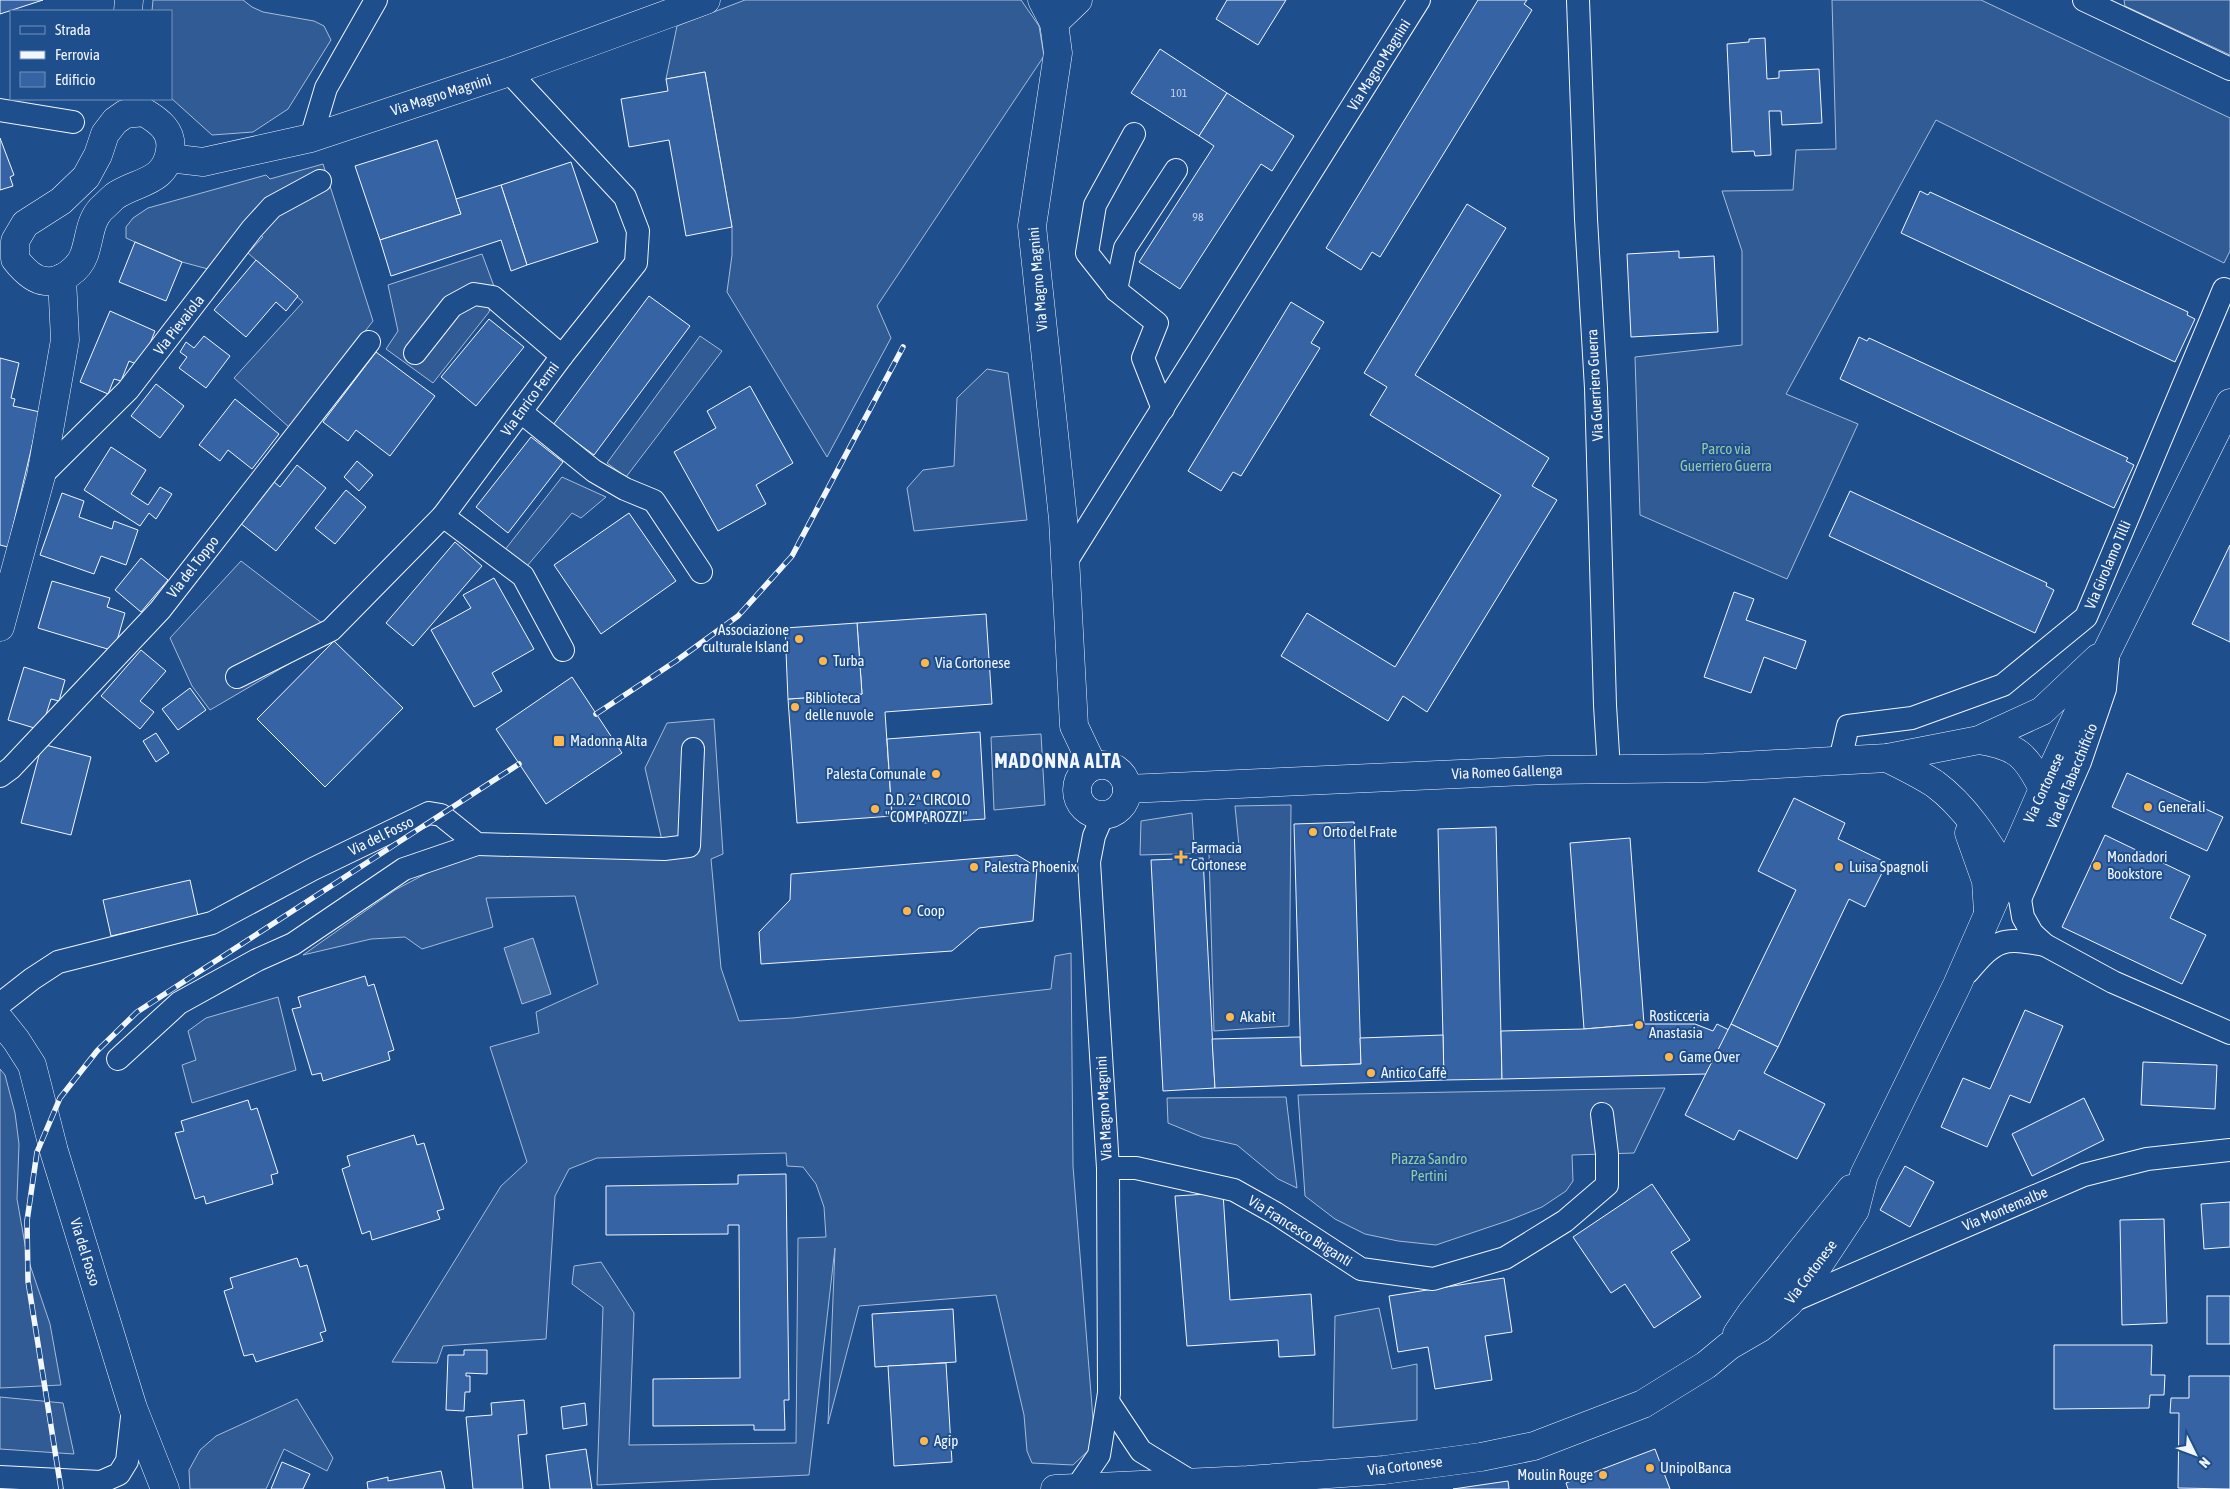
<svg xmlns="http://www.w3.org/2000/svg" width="2230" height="1489" font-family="'Asap Condensed',sans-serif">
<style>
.built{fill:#305b95;stroke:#a8bbd7}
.water{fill:#446ba0;stroke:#a8bbd7}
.building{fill:#3563a3;stroke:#f2f6ff}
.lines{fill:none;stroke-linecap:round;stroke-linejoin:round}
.street-casing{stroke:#f2f6ff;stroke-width:24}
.secondary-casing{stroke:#f2f6ff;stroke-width:29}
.street{stroke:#1f4e8c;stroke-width:22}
.secondary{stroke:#1f4e8c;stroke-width:28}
.rail-casing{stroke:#f2f6ff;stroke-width:5.5}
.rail{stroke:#1f4e8c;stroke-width:4;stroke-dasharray:11;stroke-linecap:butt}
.poi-dot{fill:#ffb74d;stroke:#1f4e8c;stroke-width:2}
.labels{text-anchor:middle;stroke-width:4;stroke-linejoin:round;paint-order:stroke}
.number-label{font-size:12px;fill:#c3d1e8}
.street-label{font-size:15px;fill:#f2f6ff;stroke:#1f4e8c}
.park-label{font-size:15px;fill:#97c8a6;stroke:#1f4e8c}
.poi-label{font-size:15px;fill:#f2f6ff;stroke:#1f4e8c;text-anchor:start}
.district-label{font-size:20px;font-weight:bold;letter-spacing:1px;fill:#f2f6ff;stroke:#1f4e8c}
</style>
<rect width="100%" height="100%" fill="#1f4e8c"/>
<g class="built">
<polygon points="153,0 243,0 252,7 263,12 314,21 324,26 331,40 288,109 253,132 212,135 171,98 171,11 152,11"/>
<polygon points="745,0 1021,0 1039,26 1044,56 877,306 891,338 827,457 727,292 732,255 732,227 705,72 666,79 677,26"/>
<polygon points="1832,0 1981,0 2230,118 2230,251 2224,263 1936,120 1786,394 1858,424 1787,579 1640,515 1635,357 1742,345 1742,251 1722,191 1793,190 1796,150 1836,149"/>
<polygon points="2124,0 2230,0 2230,55 2125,6"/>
<polygon points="323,164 373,321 290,428 234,378 303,302 248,253 263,237 252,229 208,269 182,262 135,242 126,238 126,227 133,218 148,208 266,175 270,179"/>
<polygon points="482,254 495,289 489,312 433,383 386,349 398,331 388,285"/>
<polygon points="700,336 722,351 626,477 607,463"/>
<polygon points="987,369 1008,373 1027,520 914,531 907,488 923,470 954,466 957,398"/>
<polygon points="562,477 606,497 581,518 572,513 527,566 504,551"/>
<polygon points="241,561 331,630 292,662 210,710 192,686 170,638"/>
<polygon points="714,719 723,854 711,859 721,968 739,1021 793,1018 1051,989 1055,956 1071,953 1073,1166 1094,1432 1090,1449 1073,1465 1032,1463 1027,1451 1024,1415 996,1295 859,1306 828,1424 835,1248 809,1475 597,1485 603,1307 572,1284 574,1266 601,1262 634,1313 629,1445 796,1443 798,1238 826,1237 824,1207 816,1184 803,1167 787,1166 786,1153 597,1158 569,1169 555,1196 546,1339 443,1346 437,1363 392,1362 501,1186 527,1162 490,1047 539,1033 536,1012 598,984 575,896 486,898 493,927 422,949 405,937 371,939 303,955 395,890 465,853 664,849 645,768 667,723"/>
<polygon points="1041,734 1045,805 994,810 991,737"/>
<polygon points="1291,805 1289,1026 1214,1031 1209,853 1140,855 1141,821 1192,813 1194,845 1239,846 1235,806"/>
<polygon points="278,997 296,1070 192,1103 182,1065 196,1060 188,1031 206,1018"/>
<polygon points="0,1069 5,1075 15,1113 19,1144 17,1199 27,1256 50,1324 61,1385 0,1388"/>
<polygon points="1665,1088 1634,1153 1572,1155 1573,1181 1566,1191 1542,1207 1510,1220 1436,1245 1398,1241 1365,1234 1335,1219 1305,1196 1298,1095"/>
<polygon points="1286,1097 1297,1188 1278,1179 1237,1145 1202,1137 1168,1123 1167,1098"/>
<polygon points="1379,1308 1392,1369 1417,1364 1417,1420 1333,1428 1335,1316"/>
<polygon points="0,1397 63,1403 74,1454 0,1449"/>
<polygon points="297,1399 333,1458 327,1471 284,1449 266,1489 190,1489 189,1470 200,1450 216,1436"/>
</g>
<polygon class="water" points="533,938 551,994 522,1004 504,948"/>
<g class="building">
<polygon points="0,0 43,0 0,14"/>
<polygon points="1227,0 1286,0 1258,45 1216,19"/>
<polygon points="1478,0 1527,0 1524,4 1532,10 1380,257 1372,252 1361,270 1326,248"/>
<polygon points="1765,38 1767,79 1779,78 1779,71 1819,69 1822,123 1782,125 1781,111 1769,111 1771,155 1755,156 1754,151 1732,152 1727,44 1749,42 1749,39"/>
<polygon points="1160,49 1227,93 1199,136 1131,93"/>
<polygon points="705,72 732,227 686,236 669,140 629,147 621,99 668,91 666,79"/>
<polygon points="1227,93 1294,136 1272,171 1261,164 1180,289 1139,262 1214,146 1199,136"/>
<polygon points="0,138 14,175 10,177 13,186 0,190"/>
<polygon points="437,140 461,214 380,240 355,166"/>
<polygon points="571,162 598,242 527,265 501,185"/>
<polygon points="501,185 527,265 511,271 501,240 391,276 380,240 461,214 456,199"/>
<polygon points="1920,191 1928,195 1930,192 2188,312 2187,315 2195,319 2175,362 1901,233"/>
<polygon points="1467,204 1506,228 1415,375 1549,458 1532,486 1557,500 1427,712 1403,696 1388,721 1281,656 1307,613 1395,667 1501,495 1370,415 1387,387 1364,373"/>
<polygon points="135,242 182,262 166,301 119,282"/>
<polygon points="1679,251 1679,258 1714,256 1718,332 1631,337 1627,254"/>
<polygon points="256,260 298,296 286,311 276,302 246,337 214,310"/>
<polygon points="649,296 690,326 594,455 553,425"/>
<polygon points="1291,302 1324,322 1311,343 1320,348 1241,476 1233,472 1221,491 1188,471"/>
<polygon points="110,311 155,331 141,366 129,361 121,381 114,379 108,394 80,382"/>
<polygon points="489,319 524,347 476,406 441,377"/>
<polygon points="204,336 230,356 206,388 179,368 187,357 180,352 186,342 194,348"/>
<polygon points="1859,337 1867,341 1869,338 2128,458 2126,461 2134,465 2114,508 1840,379"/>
<polygon points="376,352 435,396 390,456 356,430 348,441 323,422"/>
<polygon points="0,358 19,363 11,398 15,399 13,406 40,412 8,547 0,545"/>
<polygon points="156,384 184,406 160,438 131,416"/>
<polygon points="750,386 793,463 756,485 766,504 718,531 674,452 716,428 707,411"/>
<polygon points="235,399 279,434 252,469 228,450 220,461 199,445"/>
<polygon points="531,437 563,462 508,533 476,507"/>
<polygon points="111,447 146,470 131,494 148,505 160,487 172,494 156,519 149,513 140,526 84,490"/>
<polygon points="357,461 373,475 359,491 344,477"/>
<polygon points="297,465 326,488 276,551 240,523 273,481 280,487"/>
<polygon points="346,490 366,507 335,544 315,528"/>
<polygon points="1850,491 2047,583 2046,586 2054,590 2035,633 1829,536"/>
<polygon points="62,493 84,501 79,517 112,529 114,521 138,530 126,565 101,556 94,574 40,555"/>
<polygon points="629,513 676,581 601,634 554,565"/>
<polygon points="455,542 482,566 413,646 386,623"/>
<polygon points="2230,545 2230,642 2192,624"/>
<polygon points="141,558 168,580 141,612 115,590"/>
<polygon points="494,578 534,649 492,673 502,691 474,707 431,630 471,608 463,595"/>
<polygon points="52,581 110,598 107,607 125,613 114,651 38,628"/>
<polygon points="1734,592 1754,599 1746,620 1806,641 1796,669 1764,657 1751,693 1704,677"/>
<polygon points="986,614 992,704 885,712 892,816 797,823 788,699 862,694 857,623"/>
<polygon points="857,623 862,694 788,699 785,628"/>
<polygon points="334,641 403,708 325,787 257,719"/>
<polygon points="141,650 166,671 140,701 154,712 140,729 101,696"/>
<polygon points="24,667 65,680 59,701 51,699 41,730 8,720"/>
<polygon points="572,677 622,753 546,804 496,729"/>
<polygon points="190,688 206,710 178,730 162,709"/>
<polygon points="980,732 985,819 924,823 924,820 898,822 897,816 892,816 887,739"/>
<polygon points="156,733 169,753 156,762 143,741"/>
<polygon points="42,744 91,757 71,835 21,823"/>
<polygon points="2127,773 2223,817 2207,851 2112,807"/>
<polygon points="1794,798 1845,823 1838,839 1887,863 1865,907 1849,899 1778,1047 1731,1024 1796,890 1758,871"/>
<polygon points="1354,822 1361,1064 1301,1066 1294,824"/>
<polygon points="1496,827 1502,1079 1444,1080 1438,829"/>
<polygon points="2105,835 2190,876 2170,918 2206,935 2182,984 2062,927"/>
<polygon points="1630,838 1644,1024 1584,1029 1570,843"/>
<polygon points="1017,855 1037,867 1033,921 979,928 952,951 761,964 759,932 790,900 791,874"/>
<polygon points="1203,858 1215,1088 1163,1091 1151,860"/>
<polygon points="190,880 198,916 111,936 103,900"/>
<polygon points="365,976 368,986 374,984 394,1050 388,1052 390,1060 323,1081 321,1073 312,1075 292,1009 301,1007 298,997"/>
<polygon points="2025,1010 2063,1026 2030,1103 2010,1095 1987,1147 1941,1127 1963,1078 1990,1089"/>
<polygon points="1644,1024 1695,1024 1713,1031 1717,1024 1729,1030 1706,1074 1502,1079 1501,1031 1584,1029"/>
<polygon points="1731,1024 1778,1047 1764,1073 1825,1104 1797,1159 1739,1130 1734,1140 1685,1115"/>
<polygon points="1443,1035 1444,1080 1215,1088 1212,1039 1300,1037 1301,1066 1361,1064 1360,1038"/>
<polygon points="2143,1062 2217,1065 2215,1109 2141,1105"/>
<polygon points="2084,1098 2104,1140 2032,1176 2012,1134"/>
<polygon points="248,1100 251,1110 257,1108 278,1173 271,1175 273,1184 206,1204 204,1196 195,1199 175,1133 184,1131 181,1121"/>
<polygon points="414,1135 417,1145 424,1143 444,1209 437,1211 440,1219 372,1240 370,1231 362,1234 342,1169 350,1166 347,1156"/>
<polygon points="1905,1166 1934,1182 1910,1227 1880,1210"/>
<polygon points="786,1174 789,1400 784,1400 785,1430 754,1430 754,1425 653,1426 653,1379 740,1378 739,1225 728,1225 728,1234 606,1235 606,1186 738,1184 738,1175"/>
<polygon points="1652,1184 1690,1240 1671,1252 1701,1297 1654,1328 1625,1284 1611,1293 1573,1237"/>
<polygon points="1223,1193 1230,1300 1311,1294 1315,1355 1279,1357 1278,1340 1187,1346 1175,1196"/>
<polygon points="2230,1202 2230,1247 2204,1249 2201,1204"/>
<polygon points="2164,1219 2167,1323 2122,1325 2120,1220"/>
<polygon points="297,1258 300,1267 307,1265 326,1331 320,1333 323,1341 256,1362 253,1354 244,1356 224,1291 233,1288 230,1278"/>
<polygon points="1504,1278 1512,1332 1485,1336 1492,1380 1435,1389 1428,1347 1398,1352 1389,1296"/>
<rect x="2207" y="1296" width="23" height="48"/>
<polygon points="953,1309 956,1362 875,1367 872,1314"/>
<polygon points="2054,1345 2152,1345 2151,1375 2165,1375 2164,1395 2150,1395 2149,1408 2054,1409"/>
<polygon points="464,1350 487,1350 487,1374 466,1373 466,1376 470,1376 470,1392 465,1392 464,1411 446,1410 448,1355 464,1355"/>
<polygon points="946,1363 952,1462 894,1466 888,1366"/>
<polygon points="2189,1376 2230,1376 2230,1489 2178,1488 2179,1413 2170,1413 2171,1398 2189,1398"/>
<polygon points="524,1400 527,1434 518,1435 523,1489 473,1489 466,1417 492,1415 491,1403"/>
<polygon points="585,1403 587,1425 563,1429 561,1407"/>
<polygon points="586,1449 592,1489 550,1489 546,1455"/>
<polygon points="1655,1449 1670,1489 1568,1489 1566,1483"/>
<polygon points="282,1462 310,1474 303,1489 271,1489"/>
<polygon points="441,1471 445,1489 368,1489 367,1482 388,1477 388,1481"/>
<polygon points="1508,1481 1509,1489 1453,1489"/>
</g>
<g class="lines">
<defs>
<g id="street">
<polyline points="1578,0 1586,219 1596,388 1605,705 1609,770"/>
<polyline points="2084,0 2230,69"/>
<polyline points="0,110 73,122"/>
<polyline points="1134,134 1095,205 1087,253 1117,291 1157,323 1143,358 1163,409"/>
<polyline points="311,138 326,88 376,0"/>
<polyline points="1116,290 1125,248 1176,170"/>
<polyline points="415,353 452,306 474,294 493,297 562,356"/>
<polyline points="521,412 594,471 625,489 654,501 701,572"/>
<polyline points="41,476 128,390 252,229 272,207 320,181"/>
<polyline points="443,516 523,576 563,650"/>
<polyline points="1066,562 1419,0"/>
<polyline points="237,677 331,630 443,516 562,356 636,263 638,231 625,197 509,72"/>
<polyline points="1840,760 1848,726 1912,718 2003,685 2086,617 2224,289"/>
<polyline points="0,776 11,768 160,610 369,342"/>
<polyline points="2006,872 2020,899 2023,917 2032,933 2045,945 2113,982 2230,1033"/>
<polyline points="2020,899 2080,762 2105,689 2108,657"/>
<path d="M1968 972C1996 939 2002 937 2045 945"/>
<polyline points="0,1004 32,979 58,962 212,923 313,869 429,813 441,815 477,844 664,849 689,846 693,749"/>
<polyline points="118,1059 179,1003 257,960 293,944 404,869 477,844"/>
<polyline points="1108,1168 1136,1168 1234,1190 1275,1213 1361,1269 1433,1279 1505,1258 1565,1221 1607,1185 1607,1154 1602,1114"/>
<polyline points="1790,1302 2084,1175 2147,1159 2230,1150"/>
<polyline points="1109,1403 1141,1451 1190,1481"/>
<polyline points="0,1477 101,1482 119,1474 127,1461 133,1408"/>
<polyline points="1077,1487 1099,1455 1109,1393 1108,1168 1089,862 1094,836 1103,815"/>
</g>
<g id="secondary">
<polyline points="1042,0 1054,23 1058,53 1032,226 1063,519 1074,726 1093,766"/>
<polyline points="128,11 129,0"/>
<polyline points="1054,23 1078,0"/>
<path d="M144 112C159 121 173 131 170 150 166 183 137 181 115 196 110 200 106 205 101 209 89 222 90 239 84 255 79 269 61 283 45 281 33 280 22 268 15 259V241L25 224 61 201 86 177 98 155 105 134 115 121 125 114Z"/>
<polyline points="169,158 203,162 311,138 509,72 706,0"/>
<polyline points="0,627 41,476 65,340 62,278"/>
<path d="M1979 740C2017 746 2026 755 2043 789"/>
<path d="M1887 758C1903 766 1920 774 1935 784 1965 806 1987 841 2006 872"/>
<circle cx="1102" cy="790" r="25"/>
<polyline points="1127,789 1548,770 1705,768 1887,758 1979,740 2042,711 2098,658"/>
<polyline points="1969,833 1986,881 1988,912"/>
<polyline points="0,1020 16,1040 32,1065 54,1151 133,1408 165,1489"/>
<polyline points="1737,1334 1752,1312 1851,1189"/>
<polyline points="1055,1489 1248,1480 1384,1470 1481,1457 1534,1446 1643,1404 1706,1365 1729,1346 1760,1328 1789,1303 1814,1272 1855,1210 1864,1175 1957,985 2043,789 2108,649 2230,403"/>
</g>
</defs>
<use href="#street" class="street-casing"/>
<use href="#secondary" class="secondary-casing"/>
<use href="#street" class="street"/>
<use href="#secondary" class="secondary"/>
<defs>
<g id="rail">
<polyline points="596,714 676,661 738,616 792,556 903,347"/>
<polyline points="61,1489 28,1281 27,1221 37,1152 60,1098 97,1051 137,1012 519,764"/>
</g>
</defs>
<use href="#rail" class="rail-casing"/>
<use href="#rail" class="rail"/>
</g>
<g class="poi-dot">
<circle cx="799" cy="639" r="5"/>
<circle cx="823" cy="661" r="5"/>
<circle cx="925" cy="663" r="5"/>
<circle cx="795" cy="707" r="5"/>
<rect x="553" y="735" width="12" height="12" rx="2.5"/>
<circle cx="936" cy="774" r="5"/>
<circle cx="2148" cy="807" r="5"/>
<circle cx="875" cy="809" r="5"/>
<circle cx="1313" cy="832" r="5"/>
<path d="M1178.5 849.5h5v5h5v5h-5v5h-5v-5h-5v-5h5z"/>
<circle cx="2097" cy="866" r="5"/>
<circle cx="974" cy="867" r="5"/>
<circle cx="1839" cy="867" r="5"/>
<circle cx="907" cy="911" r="5"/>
<circle cx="1230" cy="1017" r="5"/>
<circle cx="1639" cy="1025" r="5"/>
<circle cx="1669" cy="1057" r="5"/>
<circle cx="1371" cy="1073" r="5"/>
<circle cx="924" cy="1441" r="5"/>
<circle cx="1650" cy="1468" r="5"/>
<circle cx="1603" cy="1475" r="5"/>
</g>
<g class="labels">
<g class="number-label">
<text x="1179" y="97">101</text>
<text x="1198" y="221">98</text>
</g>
<g class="street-label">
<text transform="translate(1379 65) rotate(-58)" y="5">Via Magno Magnini</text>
<text transform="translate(441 95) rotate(-18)" y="5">Via Magno Magnini</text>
<text transform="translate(1038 279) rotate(-95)" y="5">Via Magno Magnini</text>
<text transform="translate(179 325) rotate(-52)" y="5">Via Pievaiola</text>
<text transform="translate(1595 385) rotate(-93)" y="5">Via Guerriero Guerra</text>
<text transform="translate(530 399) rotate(-54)" y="5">Via Enrico Fermi</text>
<text transform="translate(2108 565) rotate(-67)" y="5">Via Girolamo Tilli</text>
<text transform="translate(193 567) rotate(-52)" y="5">Via del Toppo</text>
<text transform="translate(1507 772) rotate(-2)" y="5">Via Romeo Gallenga</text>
<text transform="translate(2072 776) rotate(-68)" y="5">Via del Tabacchificio</text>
<text transform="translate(2044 788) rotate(-65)" y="5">Via Cortonese</text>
<text transform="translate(381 836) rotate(-26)" y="5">Via del Fosso</text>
<text transform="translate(1104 1108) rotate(-93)" y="5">Via Magno Magnini</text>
<text transform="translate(2005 1209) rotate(-23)" y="5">Via Montemalbe</text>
<text transform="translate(1300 1231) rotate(32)" y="5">Via Francesco Briganti</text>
<text transform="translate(85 1252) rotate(73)" y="5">Via del Fosso</text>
<text transform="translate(1811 1272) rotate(-53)" y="5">Via Cortonese</text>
<text transform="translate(1405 1466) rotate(-7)" y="5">Via Cortonese</text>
</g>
<g class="park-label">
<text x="1726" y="454">Parco via<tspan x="1726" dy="17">Guerriero Guerra</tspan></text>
<text x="1429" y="1164">Piazza Sandro<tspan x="1429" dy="17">Pertini</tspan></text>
</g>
<g class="poi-label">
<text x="789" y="635" text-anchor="end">Associazione<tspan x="789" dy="17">culturale Island</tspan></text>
<text x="833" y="666">Turba</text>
<text x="935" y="668">Via Cortonese</text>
<text x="805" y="703">Biblioteca<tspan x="805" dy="17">delle nuvole</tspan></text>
<text x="570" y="746">Madonna Alta</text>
<text x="926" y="779" text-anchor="end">Palesta Comunale</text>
<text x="885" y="805">D.D. 2^ CIRCOLO<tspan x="885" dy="17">"COMPAROZZI"</tspan></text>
<text x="2158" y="812">Generali</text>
<text x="1323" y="837">Orto del Frate</text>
<text x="1191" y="853">Farmacia<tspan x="1191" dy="17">Cortonese</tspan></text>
<text x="2107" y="862">Mondadori<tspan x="2107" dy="17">Bookstore</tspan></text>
<text x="984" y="872">Palestra Phoenix</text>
<text x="1849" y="872">Luisa Spagnoli</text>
<text x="917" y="916">Coop</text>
<text x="1649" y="1021">Rosticceria<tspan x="1649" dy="17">Anastasia</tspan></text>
<text x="1240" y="1022">Akabit</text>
<text x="1679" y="1062">Game Over</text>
<text x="1381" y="1078">Antico Caffè</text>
<text x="934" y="1446">Agip</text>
<text x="1660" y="1473">UnipolBanca</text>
<text x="1593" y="1480" text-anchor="end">Moulin Rouge</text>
</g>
<g class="district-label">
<text x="1058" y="768">MADONNA ALTA</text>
</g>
</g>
<rect x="10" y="10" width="162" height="90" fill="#1f4e8c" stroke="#7391ba"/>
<rect x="20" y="26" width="25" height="8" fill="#1f4e8c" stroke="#7391ba"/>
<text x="55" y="35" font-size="15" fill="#f2f6ff">Strada</text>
<rect x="20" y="51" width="25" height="8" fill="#f2f6ff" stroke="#7391ba"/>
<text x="55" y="60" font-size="15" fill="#f2f6ff">Ferrovia</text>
<rect x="20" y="72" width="25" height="15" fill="#3563a3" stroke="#7391ba"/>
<text x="55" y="85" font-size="15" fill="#f2f6ff">Edificio</text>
<g transform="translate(2195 1454) rotate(132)" stroke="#1f4e8c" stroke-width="4" paint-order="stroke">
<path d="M0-4L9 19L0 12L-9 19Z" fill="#f2f6ff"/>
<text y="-8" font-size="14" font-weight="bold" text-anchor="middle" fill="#f2f6ff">N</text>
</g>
</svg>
